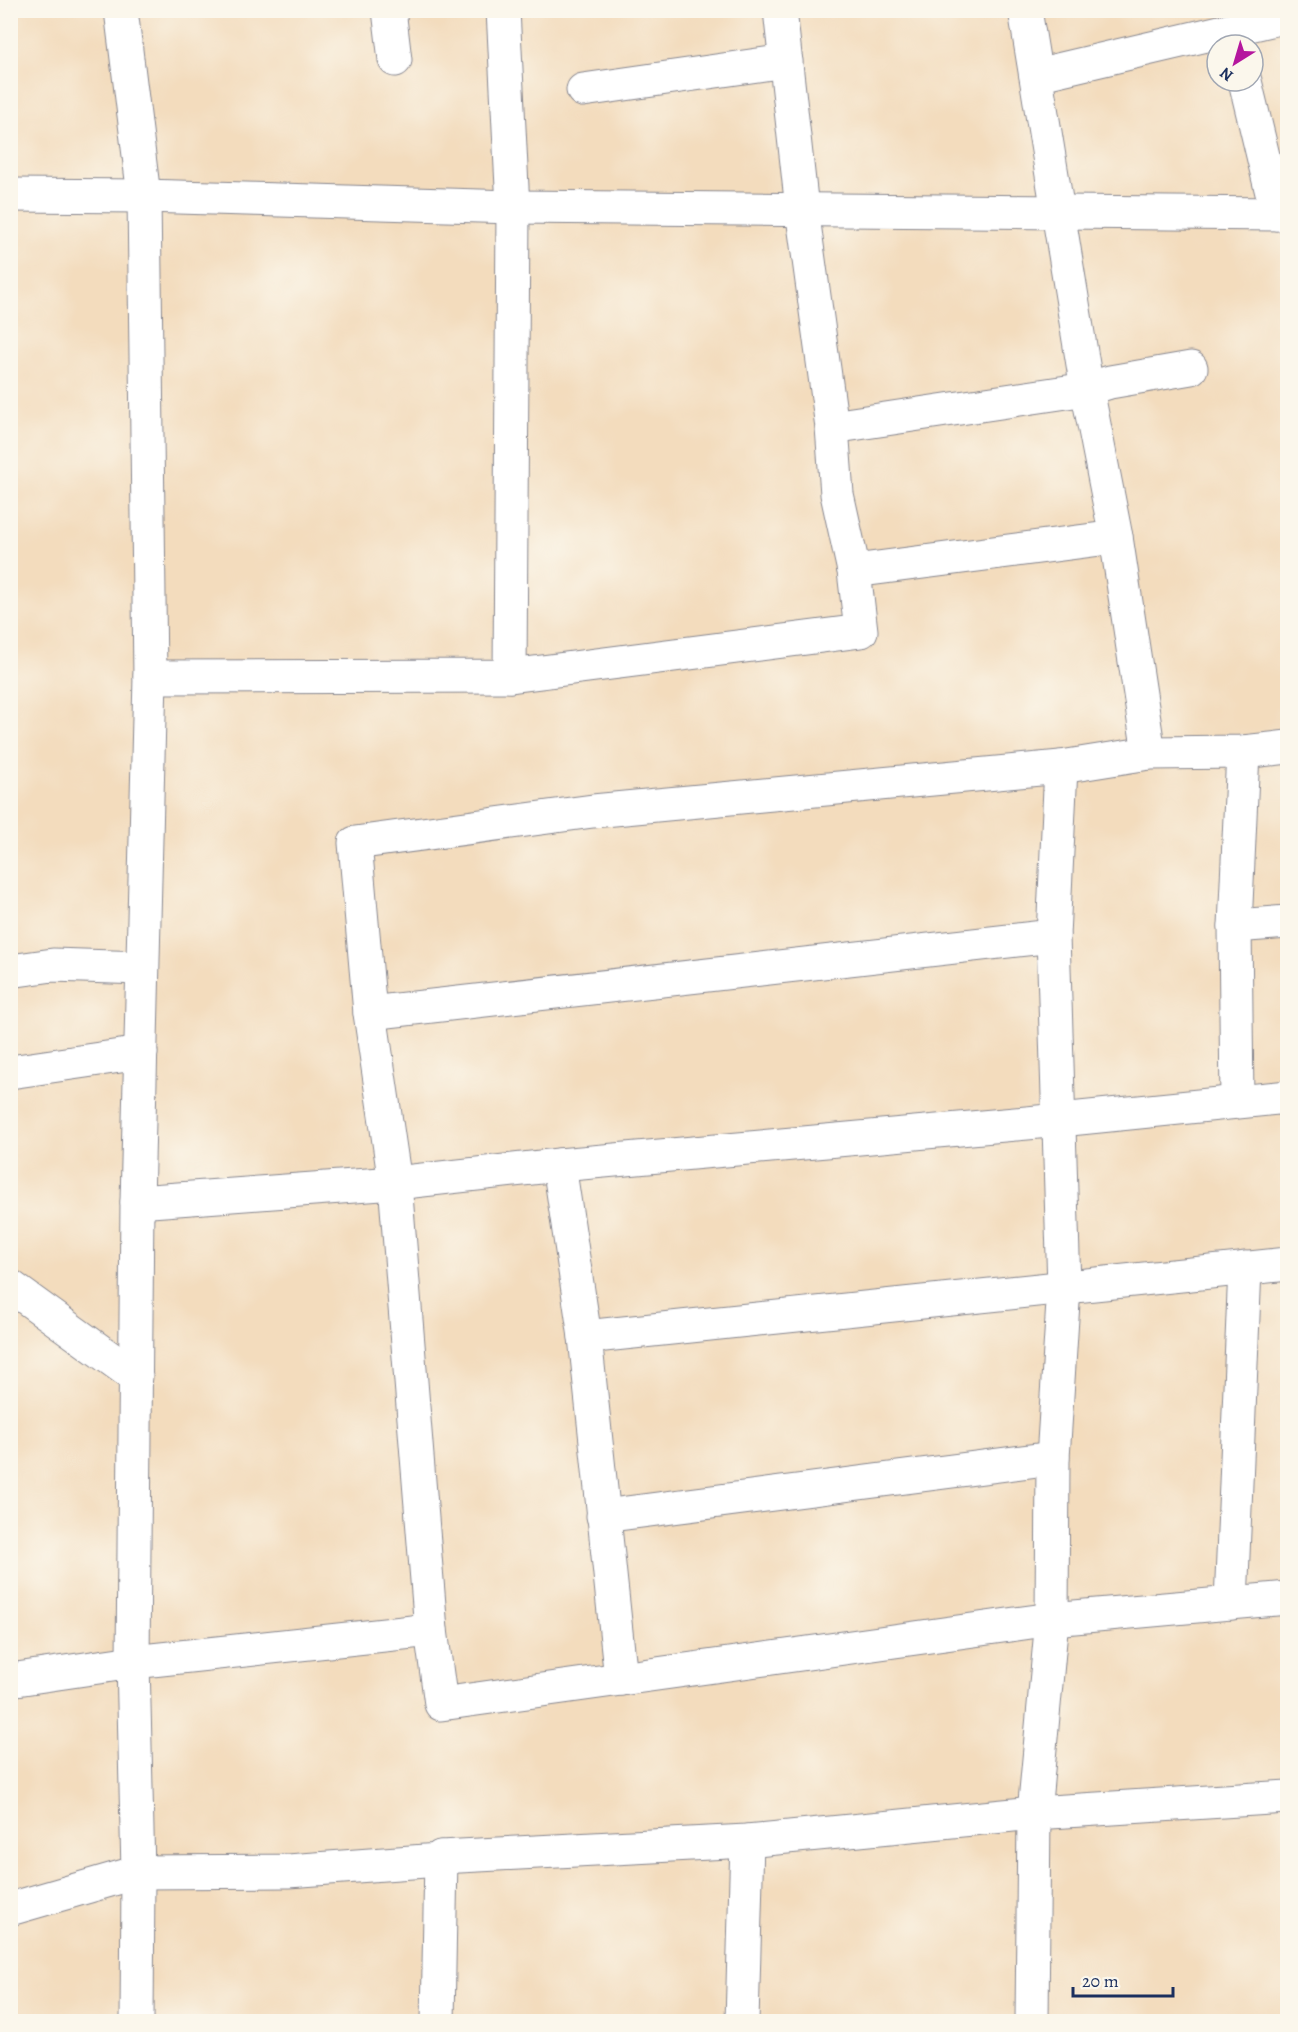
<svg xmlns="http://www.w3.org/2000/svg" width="1298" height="2032" font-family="Alegreya,serif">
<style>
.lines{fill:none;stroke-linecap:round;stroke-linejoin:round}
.minor-casing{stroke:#87868e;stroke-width:35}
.minor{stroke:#fff;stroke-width:33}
</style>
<rect width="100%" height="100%" fill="#fbf7ec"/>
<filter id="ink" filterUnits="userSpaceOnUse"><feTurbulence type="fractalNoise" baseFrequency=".0167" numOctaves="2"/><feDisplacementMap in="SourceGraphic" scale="12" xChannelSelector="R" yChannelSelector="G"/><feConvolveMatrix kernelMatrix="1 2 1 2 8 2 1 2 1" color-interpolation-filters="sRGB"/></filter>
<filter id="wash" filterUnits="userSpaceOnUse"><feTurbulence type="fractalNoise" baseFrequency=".008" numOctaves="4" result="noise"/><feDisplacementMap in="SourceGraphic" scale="24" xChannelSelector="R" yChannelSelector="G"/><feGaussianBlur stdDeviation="1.35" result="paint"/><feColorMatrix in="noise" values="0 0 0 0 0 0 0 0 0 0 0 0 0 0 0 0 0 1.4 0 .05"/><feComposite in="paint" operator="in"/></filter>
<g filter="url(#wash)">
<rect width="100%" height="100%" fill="#f3dcbd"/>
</g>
<g filter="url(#ink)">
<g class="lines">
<defs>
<g id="minor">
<polyline points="121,10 144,196 150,677 137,1202 133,1662 138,1872 137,2022"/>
<polyline points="389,10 395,60"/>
<polyline points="503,10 513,207 510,676"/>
<polyline points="1025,10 1087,389 1116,537 1149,753"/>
<polyline points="1036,75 1288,16"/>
<polyline points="1245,81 1277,214"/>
<polyline points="583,90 786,61"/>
<polyline points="10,195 144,196 513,207 1288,214"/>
<polyline points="832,427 1087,389 1110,382 1191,368"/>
<polyline points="854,571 1116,537"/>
<polyline points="150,677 510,676 861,631 854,571 837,494 832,427 802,209 780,10"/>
<polyline points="1288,747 1243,752 1149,753 1061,767 593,811 355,843 370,1013 395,1183 431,1630 441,1704 1052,1619 1288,1598"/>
<polyline points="1235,926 1288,922"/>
<polyline points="10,971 53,965 142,968"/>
<polyline points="370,1013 1053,936"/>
<polyline points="10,1072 141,1053"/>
<polyline points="1237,1101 1235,926 1243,752"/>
<polyline points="559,1165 585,1337 621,1679"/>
<polyline points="137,1202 395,1183 559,1165 1060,1120 1288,1097"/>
<polyline points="10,1286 136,1377"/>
<polyline points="585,1337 1288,1264"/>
<polyline points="603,1516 1053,1458"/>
<polyline points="1231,1603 1245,1268"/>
<polyline points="10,1680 133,1662 431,1630"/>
<polyline points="10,1909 138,1872 288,1871 439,1860 441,1857 747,1841 1034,1813 1288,1797"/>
<polyline points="438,2022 441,1857"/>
<polyline points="742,2022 747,1841"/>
<polyline points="1032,2022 1034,1813 1052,1619 1053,1458 1064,1287 1053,936 1061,767"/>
</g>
</defs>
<use href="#minor" class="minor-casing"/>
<use href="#minor" class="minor"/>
</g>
</g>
<rect width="1298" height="2032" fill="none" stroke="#fbf7ec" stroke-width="36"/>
<g transform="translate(1235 63) rotate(217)"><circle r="28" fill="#fbf7ec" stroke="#a1a7b3" stroke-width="1.5"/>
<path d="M0-4.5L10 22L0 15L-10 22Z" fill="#b5179e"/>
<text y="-9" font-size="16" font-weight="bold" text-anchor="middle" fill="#1b2f5e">N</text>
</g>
<path d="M1073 1987v9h100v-9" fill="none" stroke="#1b2f5e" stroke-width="3"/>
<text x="1082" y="1987" font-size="18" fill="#1b2f5e" stroke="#fbf7ec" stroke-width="4.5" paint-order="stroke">20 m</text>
</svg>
